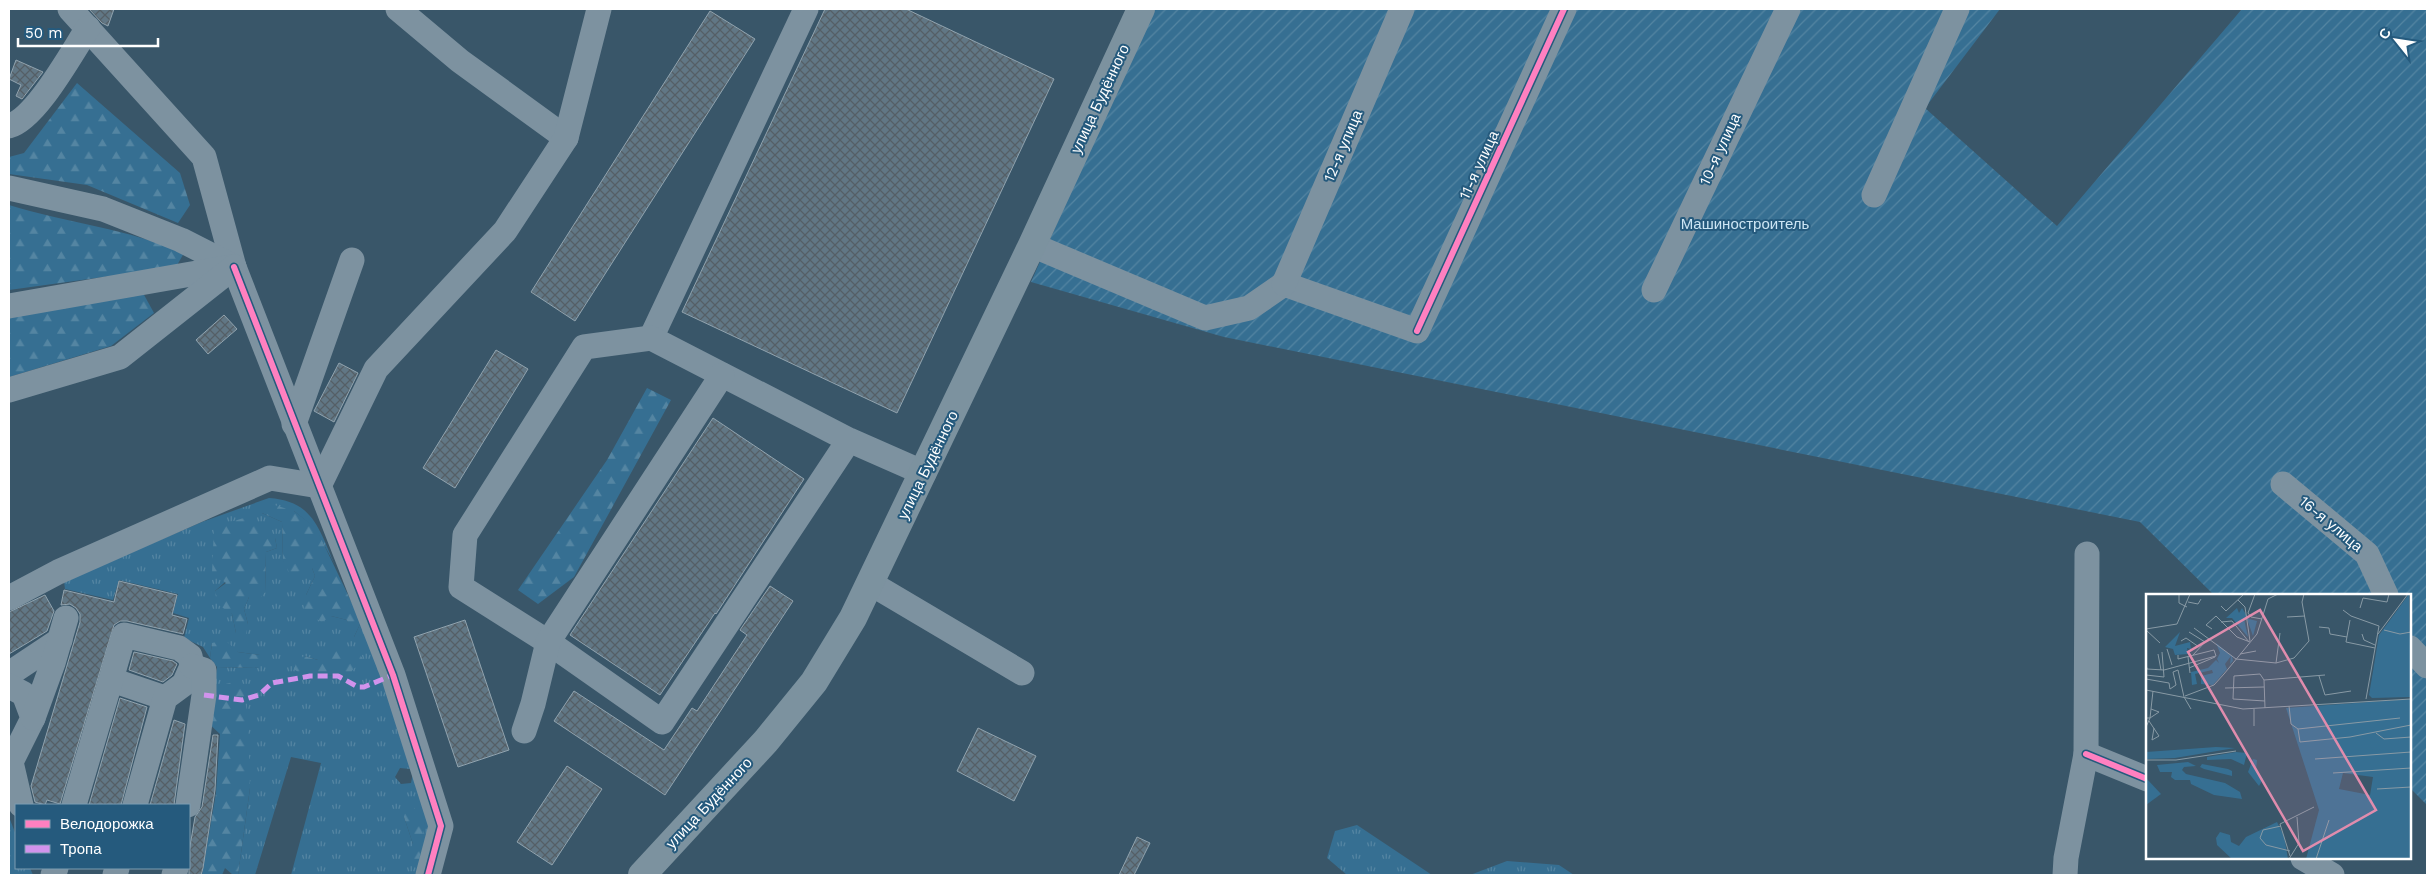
<svg xmlns="http://www.w3.org/2000/svg" width="2436" height="884" font-family="'Work Sans',sans-serif">
<style>
.grass{fill:url(#grass-tufts);fill-rule:evenodd}
.forest{fill:url(#forest-firs)}
.garden{fill:url(#garden-furrows)}
.building{fill:url(#building-cross-hatch);stroke:#91a3ae}
.lines{fill:none;stroke-linecap:round;stroke-linejoin:round}
.minor{stroke:#7d92a0;stroke-width:25}
.major{stroke:#7c929f;stroke-width:28}
.quiet{stroke:#d193ec;stroke-width:5;stroke-dasharray:10 5;stroke-linecap:butt}
.cycleway-casing{stroke:#255a7d;stroke-width:9}
.cycleway{stroke:#ff80c0;stroke-width:6}
.labels{text-anchor:middle;stroke-width:4;stroke-linejoin:round;paint-order:stroke}
.street-label{font-size:15px;fill:#fff;stroke:#255a7d}
.park-label{font-size:15px;fill:#cce5f4;stroke:#255a7d}
.inset-road{fill:none;stroke:#889aa5;stroke-width:1}
.view{fill:#e08cad;fill-opacity:0.15;stroke:#e08cad;stroke-width:2.5}
.inset-edge{fill:none;stroke:#fff;stroke-width:2.5}
</style>
<defs>
<pattern id="grass-tufts" width="24" height="20" patternUnits="userSpaceOnUse" patternTransform="scale(1.25)"><rect width="24" height="20" fill="#366f92"/><path d="M3 7l-1-3M5 7V3M7 7l1-3M15 17l-1-3M17 17v-4M19 17l1-3" fill="none" stroke="#5485a2"/></pattern>
<pattern id="forest-firs" width="22" height="20" patternUnits="userSpaceOnUse" patternTransform="scale(1.25)"><rect width="22" height="20" fill="#366f92"/><path d="M5 1l3.5 6h-7zM16 11l3.5 6h-7z" fill="#5485a2"/></pattern>
<pattern id="garden-furrows" width="10" height="10" patternUnits="userSpaceOnUse" patternTransform="scale(1.25)"><rect width="10" height="10" fill="#366f92"/><path d="M-1 1l2-2M0 10L10 0M9 11l2-2" fill="none" stroke="#5485a2"/></pattern>
<pattern id="building-cross-hatch" width="8" height="8" patternUnits="userSpaceOnUse" patternTransform="scale(1.25)"><rect width="8" height="8" fill="#617785"/><path d="M0 0l8 8M0 8l8-8" fill="none" stroke="#555f66"/></pattern>
</defs>
<rect width="100%" height="100%" fill="#395669"/>
<g class="grass">
<path d="M269 498C314 501 319 530 335 565L315 528 294 511 262 513 282 522 283 561 312 568 315 576 306 595 331 616 347 620 354 637 361 622 377 659 431 826 420 875H291L321 763 291 757 255 875H238L250 788 214 687 217 667 259 668 260 655 238 652 212 643 210 658 203 647 184 638 189 618 173 613 178 594 119 580 113 600 65 589 64 581 202 522ZM275 538 277 548 266 552 265 592 249 597 244 609 248 624 236 633 232 614 215 591ZM304 656 318 660 346 677 325 675ZM400 768 410 769 413 773 411 783 401 784 395 777ZM404 817 425 823 409 851 413 844Z"/>
<polygon points="9,817 16,835 16,868 30,868 33,875 9,875"/>
<polygon points="1357,825 1432,875 1347,875 1327,858 1335,831"/>
<polygon points="1507,861 1559,865 1574,875 1470,875"/>
</g>
<g class="forest">
<polygon points="77,83 180,173 190,205 178,223 87,185 9,174 9,157 24,153"/>
<path d="M9 205C67 223 129 229 184 253L176 267 9 290Z"/>
<polygon points="143,293 154,313 111,346 9,377 9,318"/>
<polygon points="647,388 671,400 574,577 538,604 518,590 607,460"/>
<polygon points="271,504 294,511 316,528 361,622 354,637 347,638 343,634 349,629 347,620 331,616 322,622 303,612 306,595 315,576 312,568 290,574 283,561 282,522 262,513 262,505"/>
<polygon points="247,517 275,538 277,548 266,552 265,592 260,598 249,597 244,609 248,624 246,635 236,633 232,614 217,604 215,591 226,583 212,573 214,527"/>
<polygon points="225,640 238,652 260,655 260,668 217,667 210,658 212,643"/>
<polygon points="354,647 363,659 346,677 299,673 294,669 297,661 304,656 318,660 334,648"/>
<polygon points="241,680 248,717 250,788 238,875 233,875 225,868 222,875 202,875 216,793 220,734 206,721 214,687"/>
<polygon points="411,803 425,823 419,861 410,858 409,851 413,844 404,817 406,804"/>
</g>
<polygon class="garden" points="1152,9 2000,9 1925,108 2057,226 2242,9 2427,9 2427,805 2410,788 2410,595 2214,595 2140,522 1224,337 1031,282"/>
<g class="building">
<polygon points="89,9 114,9 108,26 102,23"/>
<polygon points="825,9 906,9 1054,79 897,413 682,312"/>
<polygon points="710,11 755,39 575,321 531,292"/>
<polygon points="16,60 43,72 22,99 16,96 21,85 9,79"/>
<polygon points="224,315 237,329 208,354 196,340"/>
<polygon points="496,350 528,369 455,488 423,468"/>
<polygon points="339,363 358,373 334,422 314,411"/>
<polygon points="713,418 804,479 716,614 715,613 660,695 570,635"/>
<polygon points="119,581 177,595 172,615 187,619 183,634 127,621 120,621 114,625 60,804 47,800 45,805 35,802 31,786 80,622 80,614 76,608 70,604 61,605 64,590 114,602"/>
<polygon points="770,586 793,601 665,795 554,721 574,691 664,750 692,708 697,711 747,635 740,630"/>
<polygon points="45,595 54,611 47,631 9,654 9,612"/>
<polygon points="465,620 509,750 458,767 414,637"/>
<polygon points="134,652 173,661 177,664 172,675 163,682 129,670"/>
<polygon points="120,698 147,707 121,805 89,805"/>
<polygon points="174,720 185,724 174,805 150,805"/>
<polygon points="978,728 1036,756 1014,801 957,771"/>
<polygon points="213,735 218,735 215,790 203,868 201,875 189,875 189,852 195,817 202,807"/>
<polygon points="567,766 602,789 552,865 517,842"/>
<polygon points="1137,837 1150,843 1134,875 1119,875"/>
</g>
<g class="lines">
<g class="minor">
<polyline points="70,9 204,157 234,267 393,675 441,826 428,875"/>
<polyline points="398,9 460,61 566,138"/>
<path d="M9 126C36 119 72 52 88 28"/>
<polyline points="9,188 103,209 181,240 234,267"/>
<polyline points="1874,195 1957,9"/>
<polyline points="1032,245 1205,318 1249,308 1284,284 1417,331 1564,9"/>
<polyline points="1284,284 1402,9"/>
<polyline points="1654,290 1788,9"/>
<polyline points="9,306 231,267"/>
<polyline points="651,338 806,9"/>
<polyline points="9,390 120,357 234,267"/>
<polyline points="294,424 352,260"/>
<polyline points="849,440 662,722 548,642 461,587 465,535 584,347 651,338 849,440 924,473"/>
<polyline points="2283,484 2367,554 2386,595"/>
<polyline points="870,583 1022,673"/>
<polyline points="9,598 58,572 270,478 319,486 376,369 505,231 566,138 599,9"/>
<polyline points="2410,648 2427,666"/>
<polyline points="9,674 60,640"/>
<polyline points="112,680 165,698"/>
<polyline points="9,686 24,694 33,718 11,762 21,805"/>
<polyline points="33,718 53,663 66,618"/>
<polyline points="524,731 533,704 548,642 722,375"/>
<polyline points="2086,754 2147,779"/>
<polyline points="74,805 124,635 179,648 190,656 192,666 184,684 165,698 135,805"/>
<polyline points="188,805 204,695 204,670 192,666"/>
<polyline points="2303,858 2332,875"/>
<polyline points="53,875 56,868"/>
<polyline points="115,875 117,868"/>
<polyline points="174,875 176,868"/>
<polyline points="2065,875 2066,858 2086,754 2087,554"/>
</g>
<polyline class="major" points="642,875 766,741 814,682 853,618 1032,245 1141,9"/>
<polyline class="quiet" points="204,695 242,700 259,695 272,683 310,676 338,676 358,687 364,687 393,675"/>
<defs>
<g id="cycleway">
<polyline points="234,267 393,675 441,826 428,875"/>
<polyline points="1417,331 1564,9"/>
<polyline points="2086,754 2147,779"/>
</g>
</defs>
<use href="#cycleway" class="cycleway-casing"/>
<use href="#cycleway" class="cycleway"/>
</g>
<g class="labels">
<g class="street-label">
<text transform="translate(1100 99) rotate(-65)" y="5">улица Будённого</text>
<text transform="translate(1343 146) rotate(-67)" y="5">12-я улица</text>
<text transform="translate(1720 149) rotate(-65)" y="5">10-я улица</text>
<text transform="translate(1479 165) rotate(-65)" y="5">11-я улица</text>
<text transform="translate(928 465) rotate(-64)" y="5">улица Будённого</text>
<text transform="translate(2331 524) rotate(40)" y="5">16-я улица</text>
<text transform="translate(709 803) rotate(-47)" y="5">улица Будённого</text>
</g>
<g class="park-label">
<text x="1745" y="229">Машиностроитель</text>
</g>
</g>
<g transform="translate(2146 594)">
<rect width="265" height="265" fill="#395669"/>
<path d="M263 0 265 103 226 104 223 101 233 41ZM70 49 86 62 87 67 84 70 85 62 79 70 81 75 67 91 55 90V82L67 79 66 76 49 80 51 90 46 91 45 78 62 74 70 66 73 69 71 65 74 59ZM90 158 101 159 98 171 85 165 61 166V163ZM107 165 111 166 110 176 117 185 113 192 102 178ZM42 168 50 172 38 173 36 176 40 180 79 189 94 198 96 205 68 201 45 190 44 186H29L25 183 26 178H14L11 171ZM56 170 82 175 86 177V182L58 175 54 173Z" fill="#366f92"/>
<path d="M91 14 93 19 96 14 103 25 111 27 107 42 101 25H98L102 43 86 24H80ZM34 38 29 52 44 48 45 55 41 54 42 60 29 61 27 55 19 53ZM70 153 89 154 29 164 0 165V158Z" fill="#366f92"/>
<path d="M131 228 138 242 142 265H86L71 251 70 244 74 238 84 241 85 248 93 252 100 243Z" fill="#366f92"/>
<path d="M265 105V265H160L173 216 140 114ZM197 179 227 183 224 201 193 195Z" fill="#366f92" fill-rule="evenodd"/>
<path d="M0 184 15 200 0 211Z" fill="#366f92"/>
<path class="inset-road" d="M33 0V9L41 13M109 0 102 19 105 23 116 25M92 6 99 13 104 47M42 8 52 10 55 5M75 12 80 17 98 0M214 14 217 4 241 8 243 0M197 16 205 22 233 32 220 105M141 23 159 22M204 26 200 48 229 54M75 28 86 27 103 48M173 33 183 34 184 40 201 43M48 34 90 65 130 69 148 64 163 47 156 8 158 0M0 35 31 30 44 0M66 35 60 31 70 22 91 43 104 48M0 36 14 49M238 36 254 40 265 38M43 38 59 48 47 61M216 40 218 46 229 51M232 40 262 0M35 47 40 44 53 53M21 55 26 71M12 60 15 76M94 60 110 57M42 63 44 79M130 69 134 39M0 70 1 75 18 76 70 62 68 56 32 65V61M43 74 69 63M0 81 18 83 16 58M173 82 179 101 205 97M0 85 23 89 24 95M118 86 179 81M79 94 118 93M24 95 30 91 27 78 32 76 38 103 45 115M0 96 97 115 265 105M39 102 68 91 78 80 111 40 122 5 132 0M119 107 87 105 88 82 114 80 118 86 119 114M143 112 145 130 152 135 154 148 204 143 265 131M0 124H4L7 97M3 127 13 142 6 146 8 134M108 132V115M0 133 4 124 13 118 5 115M152 135 254 124M230 139 238 145 265 143M169 165 265 158M0 166H30L90 157M187 179 265 174M231 195 265 193M135 232 117 236 114 244 120 251 144 257M144 262 134 230 168 213M143 265 153 249 151 223M170 265 183 226"/>
<path class="view" d="M114 16 230 216 157 257 42 58Z"/>
<rect width="265" height="265" class="inset-edge"/>
</g>
<rect width="2436" height="884" fill="none" stroke="#ffffff" stroke-width="20"/>
<rect x="15" y="804" width="175" height="65" fill="#255a7d" stroke="#7c9cb1"/>
<rect x="25" y="820" width="25" height="8" fill="#ff80c0" stroke="#7c9cb1"/>
<text x="60" y="829" font-size="15" fill="#ffffff">Велодорожка</text>
<rect x="25" y="845" width="25" height="8" fill="#d193ec" stroke="#7c9cb1"/>
<text x="60" y="854" font-size="15" fill="#ffffff">Тропа</text>
<g transform="translate(2396 40) rotate(300)" stroke="#255a7d" stroke-width="4" paint-order="stroke">
<path d="M0-4L9 19L0 12L-9 19Z" fill="#ffffff"/>
<text y="-8" font-size="14" font-weight="bold" text-anchor="middle" fill="#ffffff">С</text>
</g>
<path d="M18 38v8h140v-8" fill="none" stroke="#ffffff" stroke-width="2.5"/>
<text x="25" y="38" font-size="15" fill="#ffffff" stroke="#255a7d" stroke-width="4" paint-order="stroke">50 m</text>
</svg>
